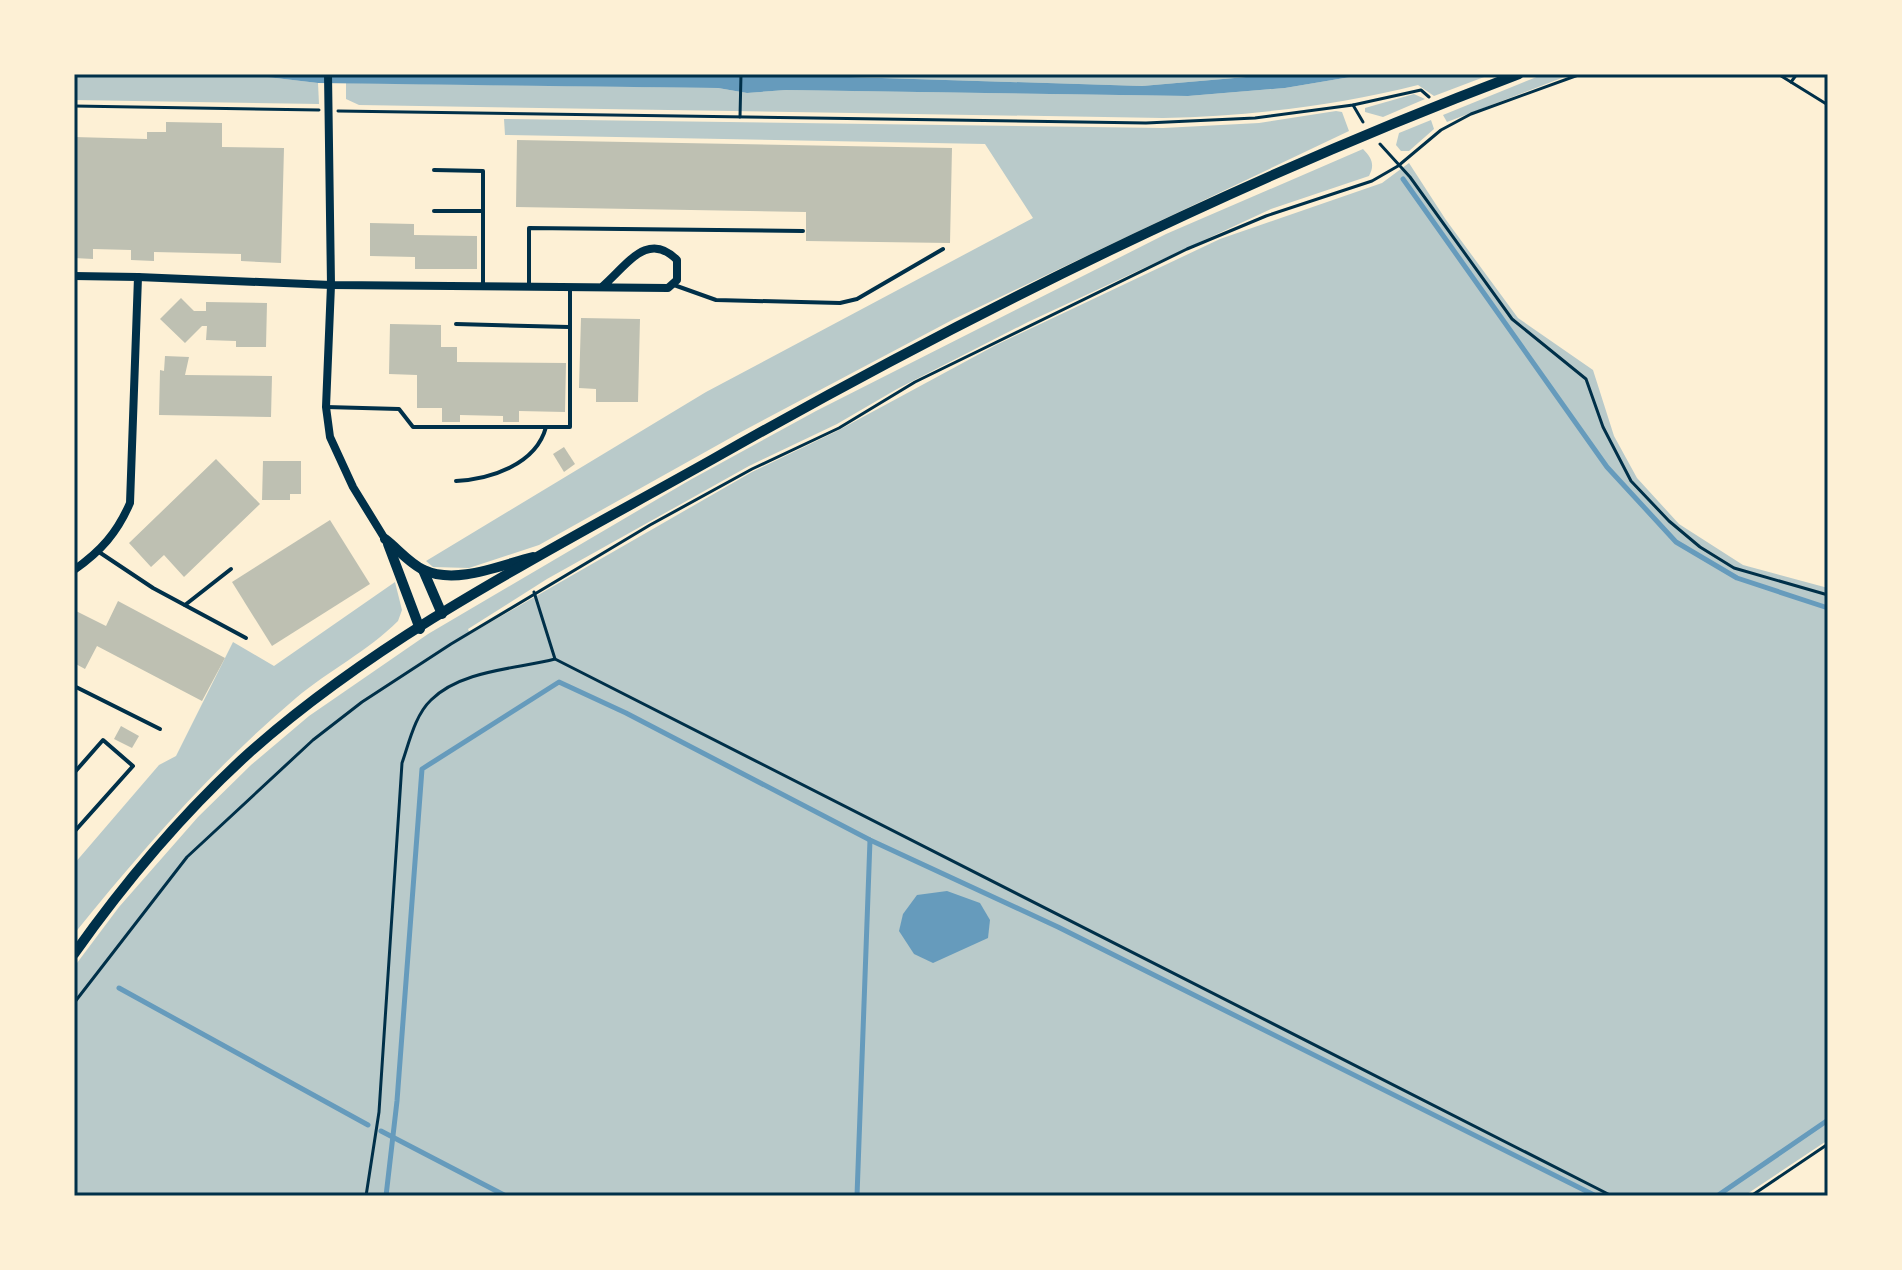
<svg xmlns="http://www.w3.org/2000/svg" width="1902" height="1270" font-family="'Source Sans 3',sans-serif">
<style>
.green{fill:#b9caca}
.water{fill:#669bbc}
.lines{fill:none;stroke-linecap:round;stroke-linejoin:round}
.stream{stroke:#669bbc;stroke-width:5}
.building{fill:#bec0b2}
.path{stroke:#003049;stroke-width:3}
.service{stroke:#003049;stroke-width:4}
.minor{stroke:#003049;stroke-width:8}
.tertiary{stroke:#003049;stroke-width:10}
.neatline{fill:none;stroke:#003049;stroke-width:3}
</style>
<rect width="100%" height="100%" fill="#fdf0d5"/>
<g class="green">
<polygon points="757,74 1282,74 1142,86"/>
<path d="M1368 74H1492L1434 96 1418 85C1334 106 1249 116 1163 118L359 105 346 99V83L718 88 747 93 786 90 1188 96 1285 88Z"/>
<polygon points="1544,74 1572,74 1447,122 1443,115"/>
<polygon points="74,76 267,77 318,83 319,104 74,100"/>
<polygon points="1414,94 1425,99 1383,117 1365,112 1365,108"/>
<polygon points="1336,111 1342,112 1349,131 954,319 741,432 539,545 469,568 433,567 426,561 706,392 1033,218 985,144 505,135 504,119 1163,128 1259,123"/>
<polygon points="1431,120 1434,129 1409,151 1401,151 1396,145 1399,133"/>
<path d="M1363 149C1372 158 1375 165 1369 176L1271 209 1028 322 897 389 837 424 749 466 547 579 468 629 470 634 752 472 837 431 996 345 1220 239 1382 183 1409 163 1446 220 1518 318 1593 370 1614 436 1637 478 1679 524 1743 565 1828 588V1140L1744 1196H74V967L119 907 198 817 251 765 309 716 428 634 690 480 816 411 1166 234Z"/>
<path d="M395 582 402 610 398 621C368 651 328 671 296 698 213 768 142 850 74 934V864L159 765 176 756 233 642 274 666Z"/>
</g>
<g class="water">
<polygon points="74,74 757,74 1142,86 1282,74 1368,74 1285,88 1188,96 786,90 747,93 718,88 318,83 267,77"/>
<polygon points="947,891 980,903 990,920 988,938 933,963 914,954 899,931 903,914 917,895"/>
</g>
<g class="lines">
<g class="stream">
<polyline points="1403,179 1607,467 1676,542 1737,578 1828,608"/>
<polyline points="119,988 368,1125"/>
<polyline points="381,1131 506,1196"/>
<polyline points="386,1196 397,1101 422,769 559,682 626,713 870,840 1058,927 1596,1196"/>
<polyline points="857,1196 870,840"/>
<polyline points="1717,1196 1828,1120"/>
</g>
</g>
<g class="building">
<polygon points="166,122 222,123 222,147 284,148 281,263 241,261 241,254 154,252 154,261 131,260 131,250 93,249 93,259 74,258 74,137 147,139 147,132 166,132"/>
<polygon points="517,140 952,148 950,243 806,241 806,212 516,207"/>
<polygon points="370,223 414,224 414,235 477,236 477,269 415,269 415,257 370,256"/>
<polygon points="181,298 194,311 206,311 206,302 267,303 266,347 236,347 236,341 206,340 207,326 202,326 185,343 160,319"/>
<polygon points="581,318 640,319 638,402 596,402 596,389 579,388"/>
<polygon points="390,324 441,325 441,347 457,347 457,362 566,363 565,412 519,411 519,422 503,422 503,416 460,415 460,422 442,422 442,408 417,408 417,375 389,374"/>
<polygon points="165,356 189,357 185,375 272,376 271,417 159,415 160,370 164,371"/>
<polygon points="564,447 575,464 564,472 553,454"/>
<polygon points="216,459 260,504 184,577 164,555 151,567 129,543"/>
<polygon points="263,461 301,461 301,494 290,494 290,500 262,500"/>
<polygon points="330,520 370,584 272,646 232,582"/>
<polygon points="118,601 225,658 202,701 97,646 85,669 74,663 76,611 106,626"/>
<polygon points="121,726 139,736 132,748 114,739"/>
</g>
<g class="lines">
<g class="path">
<polyline points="1778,74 1828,105"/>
<polyline points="1791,82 1797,74"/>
<polyline points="1353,105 1363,122"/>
<polyline points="74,106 319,110"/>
<polyline points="338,111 1146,123 1255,118 1353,105 1421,90 1429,97"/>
<polyline points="740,117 741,74"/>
<polyline points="1380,144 1410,177 1512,319 1586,379 1603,427 1631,481 1669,521 1700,547 1734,568 1828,595"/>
<polyline points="534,592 555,659 1612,1196"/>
<polyline points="74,1003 187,857 313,740 362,702 451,644 650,525 752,469 839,428 915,382 1187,249 1266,216 1372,181 1398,166 1441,130 1471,114 1581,74"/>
<path d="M366 1196 379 1112 402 763C409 743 415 715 431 700 461 670 516 669 555 659"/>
<polyline points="1751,1196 1828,1144"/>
</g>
<g class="service">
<polyline points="434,170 483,171 483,285"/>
<polyline points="434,211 483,211"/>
<polyline points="529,285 529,228 803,231"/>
<polyline points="674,285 716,300 840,303 857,299 943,249"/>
<polyline points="456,324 569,327"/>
<polyline points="326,407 399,409 413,427 570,427 570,287"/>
<path d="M456 481C490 479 536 465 546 427"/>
<polyline points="99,552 153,588 246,638"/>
<polyline points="185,605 231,569"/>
<polyline points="74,686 160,729"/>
<polyline points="74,773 103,740 133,766 74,832"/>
</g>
<g class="minor">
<polyline points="328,74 331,285 326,407 330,437 353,487 385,539"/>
<path d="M74 276 138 277 130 503C117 533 101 551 74 570"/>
<path d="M138 277 331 285 668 288 677 280V260C648 230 627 265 603 286"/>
</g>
<g class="tertiary">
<path d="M385 539C397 548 410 564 424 570 456 585 501 565 533 557"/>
<polyline points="388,544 420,629"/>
<polyline points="423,570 442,614"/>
<path d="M74 954C125 882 184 812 249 753 385 632 555 548 713 459 972 312 1241 179 1519 74"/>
</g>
</g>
<rect width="1902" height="1270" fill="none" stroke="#fdf0d5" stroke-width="152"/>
<rect x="76" y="76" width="1750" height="1118" class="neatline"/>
</svg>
